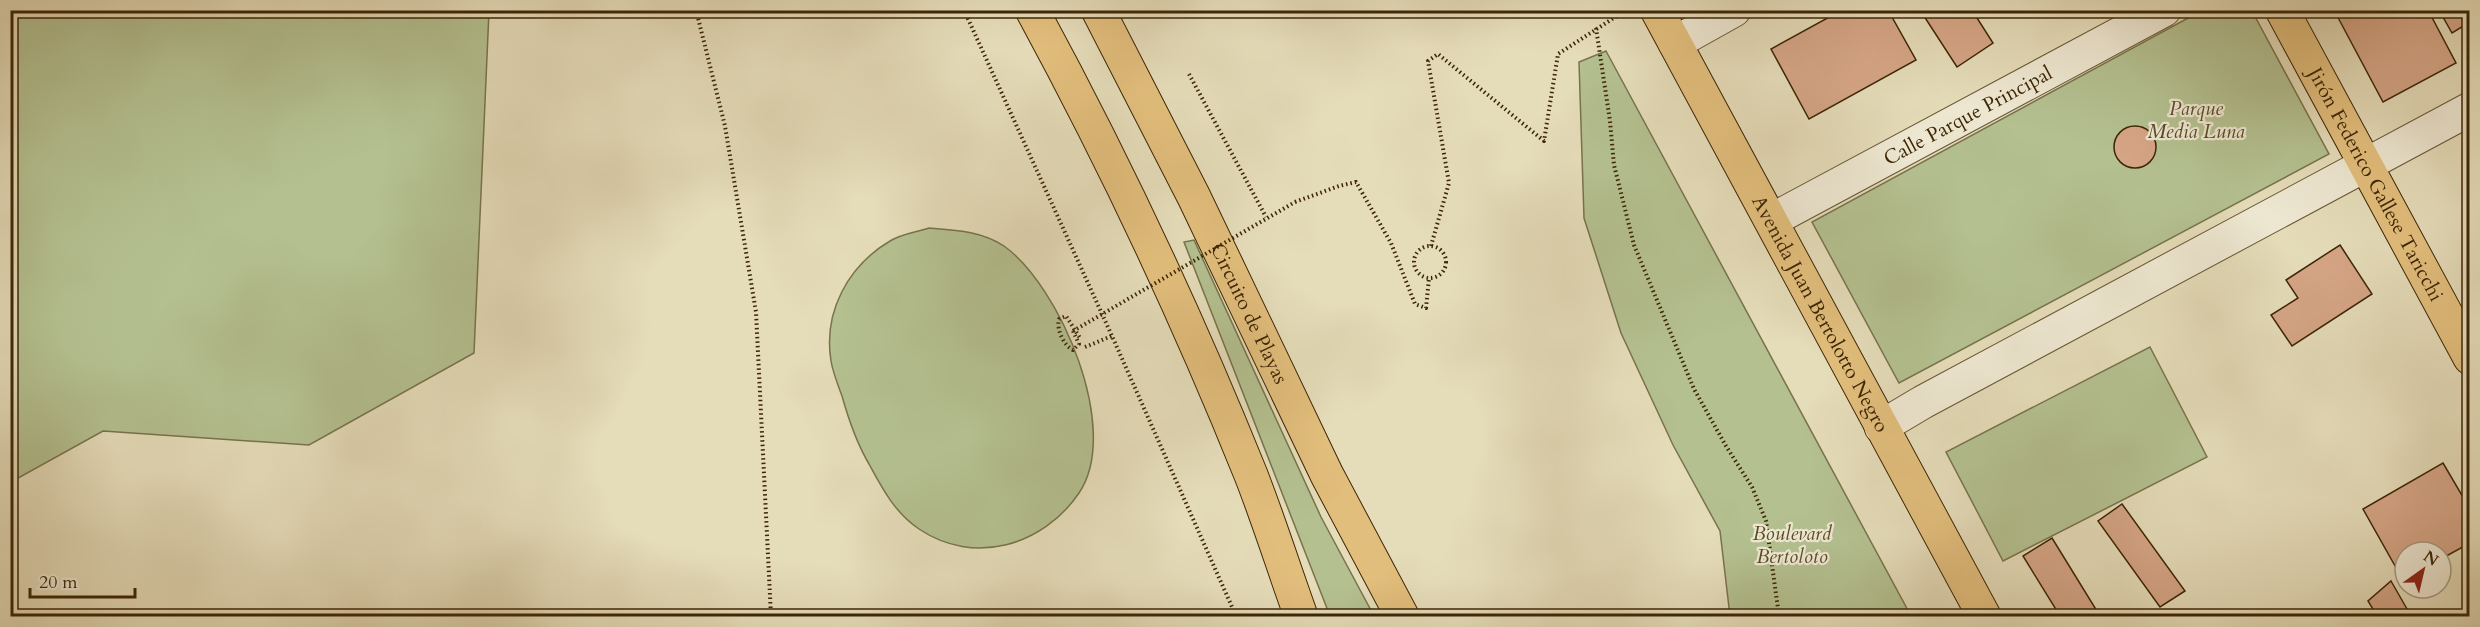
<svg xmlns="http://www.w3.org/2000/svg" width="2480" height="627" font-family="Cardo,serif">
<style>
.green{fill:#b4c090;stroke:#78734b;stroke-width:1.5}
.building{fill:#d5a586;stroke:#3d2606;stroke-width:1.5}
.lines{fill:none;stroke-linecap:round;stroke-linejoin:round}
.minor-casing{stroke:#675433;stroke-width:35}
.major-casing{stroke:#3d2606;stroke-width:35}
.highway-casing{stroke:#3d2606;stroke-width:35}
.path{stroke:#3d2606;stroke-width:4;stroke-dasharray:1.5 3;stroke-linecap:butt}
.minor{stroke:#eee8d2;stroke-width:33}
.major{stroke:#e2be7c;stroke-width:33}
.highway{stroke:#e2be7c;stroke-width:33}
.path-bridge{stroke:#3d2606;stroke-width:4;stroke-dasharray:1.5 3;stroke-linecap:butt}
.labels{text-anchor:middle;stroke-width:4.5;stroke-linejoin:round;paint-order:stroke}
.park-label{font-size:20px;font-style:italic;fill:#5b4c28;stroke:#eee8d2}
.street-label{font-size:20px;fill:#3d2606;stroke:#eee8d2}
</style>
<rect width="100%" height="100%" fill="#e5dcb9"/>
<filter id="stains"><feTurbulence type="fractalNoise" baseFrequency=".00333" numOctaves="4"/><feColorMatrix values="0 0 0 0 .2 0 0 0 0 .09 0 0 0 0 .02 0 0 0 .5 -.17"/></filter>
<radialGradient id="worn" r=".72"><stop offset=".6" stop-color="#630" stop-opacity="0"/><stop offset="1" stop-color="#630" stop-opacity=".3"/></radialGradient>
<g class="green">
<polygon points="10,11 489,11 474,353 309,445 103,431 11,482"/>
<polygon points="2201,11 2252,11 2329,154 1899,383 1812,222"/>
<polygon points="1606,51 1911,616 1730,616 1720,531 1673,445 1621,333 1584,218 1579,62"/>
<path d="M929 228C955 230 982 231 1004 246 1060 286 1122 430 1079 493 1043 546 974 566 919 529 895 513 882 488 869 464 856 442 849 421 842 396 838 385 833 373 831 361 823 312 848 266 890 241 901 234 917 232 929 228Z"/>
<polygon points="1194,240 1321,517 1374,616 1330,616 1184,242"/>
<polygon points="2150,347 2207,457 2003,561 1946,452"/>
</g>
<g class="building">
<polygon points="1842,10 1888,10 1916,60 1809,119 1771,49"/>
<polygon points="1920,10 1972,10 1993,43 1957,67"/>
<polygon points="2334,10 2428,10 2456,63 2383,102"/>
<polygon points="2439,10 2470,10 2470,22 2452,33"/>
<circle cx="2135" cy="147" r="21"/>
<polygon points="2340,245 2372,294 2292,346 2271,315 2298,298 2286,280"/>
<polygon points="2443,463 2470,509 2470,543 2441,559 2441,552 2405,552 2403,580 2363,509"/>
<polygon points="2122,504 2185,591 2160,607 2098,521"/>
<polygon points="2052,538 2100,616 2060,616 2023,556"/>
<polygon points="2391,581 2411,616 2377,616 2368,601"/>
</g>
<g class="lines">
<defs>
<g id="minor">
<polyline points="1675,43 1734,10"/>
<path id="s1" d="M1772 220 2164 10"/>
<polyline points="1881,427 1923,402 2470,109"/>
</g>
<g id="major">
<path id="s2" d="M1657 10 1984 616"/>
<path id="s3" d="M2282 10 2470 358"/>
</g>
<g id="highway">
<path d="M1032 10C1114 161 1187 316 1251 475 1269 521 1284 569 1301 616"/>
<path id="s4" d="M1098 10 1194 197 1327 475 1402 616"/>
</g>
</defs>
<use href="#minor" class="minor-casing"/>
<use href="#major" class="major-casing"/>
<use href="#highway" class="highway-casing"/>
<g class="path">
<polyline points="696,10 725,126 756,312 771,616"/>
<polyline points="964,10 1112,336 1236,616"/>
<polyline points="1596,28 1610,121 1614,165 1634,245 1694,389 1726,446 1752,487 1766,521 1779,616"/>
<polyline points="1189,74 1266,217"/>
<polyline points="1295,202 1339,186 1356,182 1391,243 1415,304 1426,308 1429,278"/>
<circle cx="1430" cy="262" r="16"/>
<polyline points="1431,246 1449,183 1428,61 1438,54 1544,141 1558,54 1623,12"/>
<path d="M1073 331 1079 344 1073 350C1064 346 1056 329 1059 319L1066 316 1080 338"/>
<polyline points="1085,347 1112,336"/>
</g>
<use href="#minor" class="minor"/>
<use href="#major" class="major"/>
<use href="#highway" class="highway"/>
<polyline class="path-bridge" points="1073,331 1295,202"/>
</g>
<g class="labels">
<g class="park-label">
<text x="2196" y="115">Parque<tspan x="2196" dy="23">Media Luna</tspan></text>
<text x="1792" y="540">Boulevard<tspan x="1792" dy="23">Bertoloto</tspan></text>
</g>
<g class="street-label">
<text dy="7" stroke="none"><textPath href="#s1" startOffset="222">Calle Parque Principal</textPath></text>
<text dy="7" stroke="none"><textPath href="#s3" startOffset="198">Jirón Federico Gallese Taricchi</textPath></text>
<text dy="7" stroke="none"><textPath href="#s4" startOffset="339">Circuito de Playas</textPath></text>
<text dy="7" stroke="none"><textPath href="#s2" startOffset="345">Avenida Juan Bertolotto Negro</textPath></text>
</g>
</g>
<rect width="2480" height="627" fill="none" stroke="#e5dcb9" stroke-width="36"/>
<rect x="12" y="12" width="2456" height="603" fill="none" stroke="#3d2606" stroke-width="3"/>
<rect x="18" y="18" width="2444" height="591" fill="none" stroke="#3d2606" stroke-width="1.5"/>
<g transform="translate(2423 570) rotate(34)"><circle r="28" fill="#eee8d2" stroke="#a79a80" stroke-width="1.5"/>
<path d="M0-4.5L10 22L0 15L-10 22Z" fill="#8f2418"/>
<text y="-9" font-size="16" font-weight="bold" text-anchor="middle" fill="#3d2606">N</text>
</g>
<path d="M30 588v9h105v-9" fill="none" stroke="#3d2606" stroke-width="3"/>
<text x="39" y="588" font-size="18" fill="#3d2606" stroke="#eee8d2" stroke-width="4.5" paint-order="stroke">20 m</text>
<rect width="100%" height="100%" filter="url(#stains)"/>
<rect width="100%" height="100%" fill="url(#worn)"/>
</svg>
